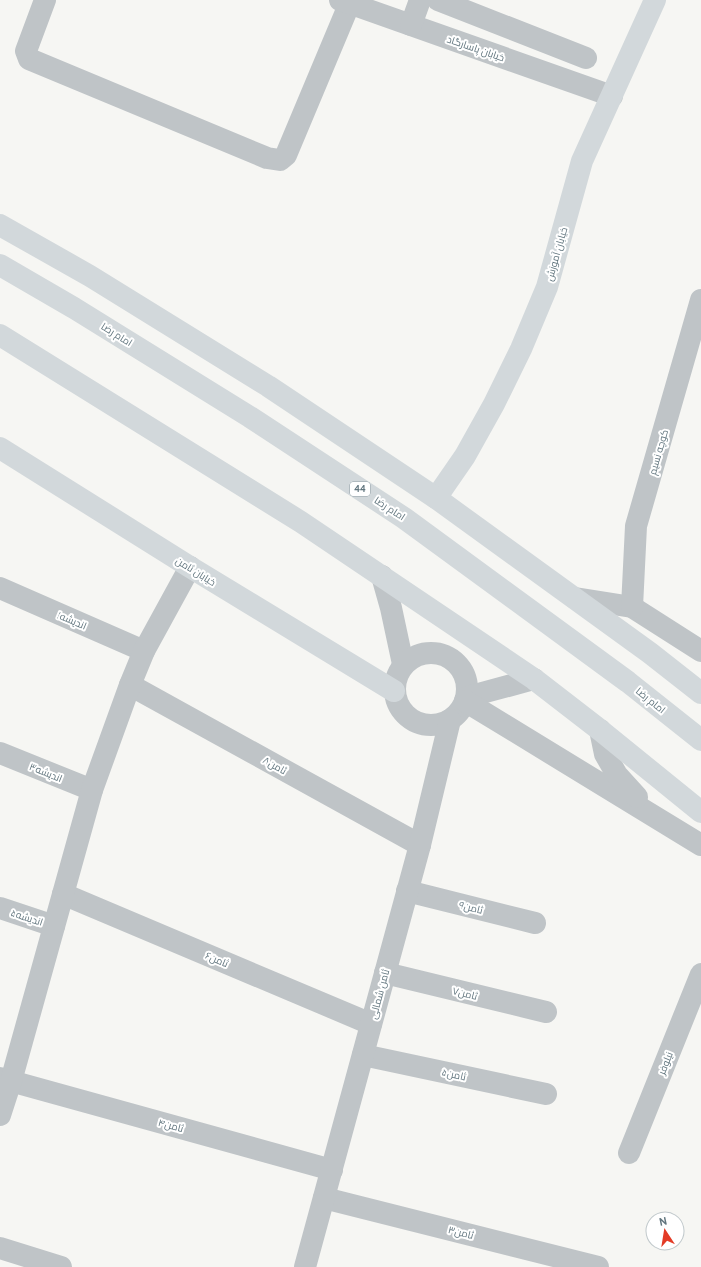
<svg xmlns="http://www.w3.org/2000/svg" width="701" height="1267" font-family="Overpass,Cairo,sans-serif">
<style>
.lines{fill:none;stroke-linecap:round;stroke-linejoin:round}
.street{stroke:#bfc4c7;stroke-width:22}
.secondary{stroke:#d2d8db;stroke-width:22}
.highway{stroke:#d2d8db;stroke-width:22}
.labels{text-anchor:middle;stroke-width:4;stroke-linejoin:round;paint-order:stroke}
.shield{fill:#fff;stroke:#909ea5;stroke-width:1}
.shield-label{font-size:9px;font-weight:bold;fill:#61757e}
.street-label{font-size:10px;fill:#61757e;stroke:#fff}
</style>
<rect width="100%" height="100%" fill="#f6f6f3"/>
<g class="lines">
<g class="street">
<polyline points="45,0 26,51 29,59 267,158 280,160 286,155 351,0"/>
<polyline points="340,0 612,96"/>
<polyline points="438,0 586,58"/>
<polyline points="411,25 420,0"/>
<polyline points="382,576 391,608 403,664"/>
<polyline points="0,588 144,651"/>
<polyline points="575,598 632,607 701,651"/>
<polyline points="632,607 636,526 701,300"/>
<circle cx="431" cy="689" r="36"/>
<polyline points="130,685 420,845"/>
<polyline points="467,697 534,679"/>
<polyline points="465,701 701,845"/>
<polyline points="600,730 605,754 617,775 637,797"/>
<polyline points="0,753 92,790"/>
<polyline points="407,891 535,923"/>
<polyline points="63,894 371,1024"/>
<polyline points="0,908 54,926"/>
<polyline points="385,973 546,1012"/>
<polyline points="363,1055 546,1094"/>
<polyline points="0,1078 332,1170"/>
<polyline points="0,1115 11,1081 92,790 130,685 144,651 190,567"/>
<polyline points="629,1153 701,974"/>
<polyline points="324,1198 598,1267"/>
<polyline points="0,1248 61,1267"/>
<polyline points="305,1267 420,845 450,720"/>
</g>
<g class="secondary">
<polyline points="0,448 190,567 394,691"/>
<polyline points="436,498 465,456 494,404 521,349 547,287 582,161 655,0"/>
</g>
<g class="highway">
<polyline points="0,225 90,276 268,386 436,498 650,653 701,693"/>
<polyline points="0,265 74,308 250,417 404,518 628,682 701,740"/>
<polyline points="0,335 301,522 534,679 600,730 701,812"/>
</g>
</g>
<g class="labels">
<rect class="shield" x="350" y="482" width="20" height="14" rx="3"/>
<g class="shield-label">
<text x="360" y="492">44</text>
</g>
<g class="street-label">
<text transform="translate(476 48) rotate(19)" y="4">خیابان پاسارگاد</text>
<text transform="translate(556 254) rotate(-74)" y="4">خیابان آموزش</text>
<text transform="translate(117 334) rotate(32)" y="4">امام رضا</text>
<text transform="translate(658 452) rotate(-74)" y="4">کوچه نسیم</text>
<text transform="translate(390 508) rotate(33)" y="4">امام رضا</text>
<text transform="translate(196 571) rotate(32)" y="4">خیابان ثامن</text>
<text transform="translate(72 620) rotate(23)" y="4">اندیشه۱</text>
<text transform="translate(651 700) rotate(39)" y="4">امام رضا</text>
<text transform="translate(275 765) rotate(29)" y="4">ثامن۸</text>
<text transform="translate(46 772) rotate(22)" y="4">اندیشه۳</text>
<text transform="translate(471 907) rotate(14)" y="4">ثامن۹</text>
<text transform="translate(27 917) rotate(18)" y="4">اندیشه۵</text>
<text transform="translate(217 959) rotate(23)" y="4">ثامن۶</text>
<text transform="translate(465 993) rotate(14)" y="4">ثامن۷</text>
<text transform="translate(379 994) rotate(-75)" y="4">ثامن شمالی</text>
<text transform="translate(665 1063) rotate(-68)" y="4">نیلوفر</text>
<text transform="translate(454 1074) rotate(12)" y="4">ثامن۵</text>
<text transform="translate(171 1125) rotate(15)" y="4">ثامن۴</text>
<text transform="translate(461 1232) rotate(14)" y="4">ثامن۳</text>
</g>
</g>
<g transform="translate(665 1231) rotate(348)"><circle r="19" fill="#ffffff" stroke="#c0c8cb"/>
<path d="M0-3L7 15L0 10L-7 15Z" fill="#e33b26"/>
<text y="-6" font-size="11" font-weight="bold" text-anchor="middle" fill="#61757e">N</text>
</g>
</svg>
